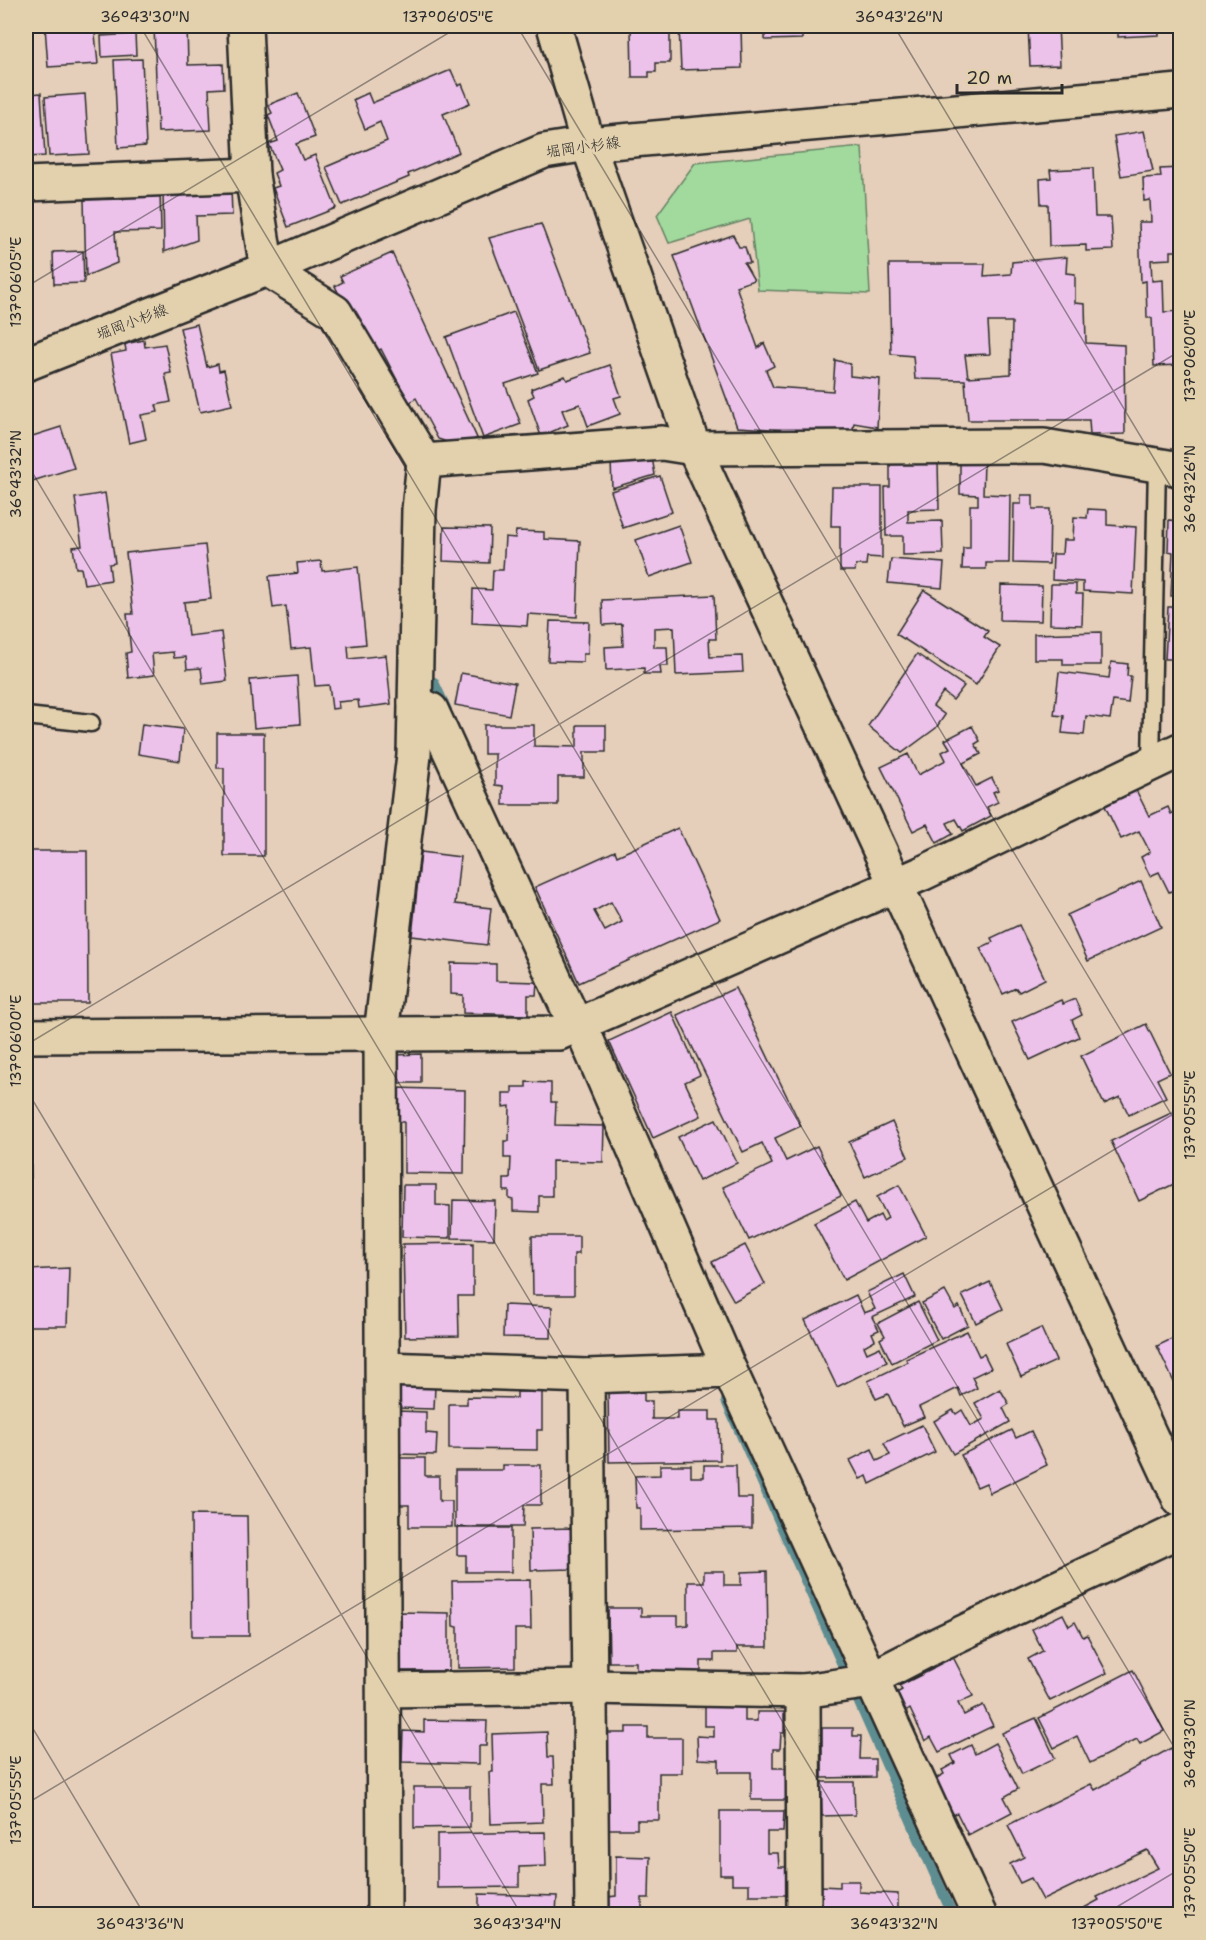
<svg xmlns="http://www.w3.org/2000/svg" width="1206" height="1940" font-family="'Shantell Sans','Klee One',sans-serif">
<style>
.green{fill:#a2da9e;stroke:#668264;stroke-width:1.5}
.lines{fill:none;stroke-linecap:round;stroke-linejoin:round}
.stream{stroke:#5d8d91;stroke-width:10}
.building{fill:#ecc2ea;stroke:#2b2b2b;stroke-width:1.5;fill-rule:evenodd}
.service-casing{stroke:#2b2b2b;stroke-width:21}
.minor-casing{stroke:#2b2b2b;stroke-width:38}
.tertiary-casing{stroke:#2b2b2b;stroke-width:38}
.secondary-casing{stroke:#2b2b2b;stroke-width:38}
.service{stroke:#e3d1ae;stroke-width:16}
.minor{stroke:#e3d1ae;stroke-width:33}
.tertiary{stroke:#e3d1ae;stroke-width:33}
.secondary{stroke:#e3d1ae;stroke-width:33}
.ticks{fill:none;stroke:#2b2b2b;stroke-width:1.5;stroke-opacity:0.45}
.labels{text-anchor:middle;stroke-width:6;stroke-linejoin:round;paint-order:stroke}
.street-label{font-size:15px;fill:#2b2b2b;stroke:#e3d1ae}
.neatline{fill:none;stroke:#2b2b2b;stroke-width:2}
.ticks-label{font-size:15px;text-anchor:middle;fill:#2b2b2b}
</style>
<rect width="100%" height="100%" fill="#e5ceba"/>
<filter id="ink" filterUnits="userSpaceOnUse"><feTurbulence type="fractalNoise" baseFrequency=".0167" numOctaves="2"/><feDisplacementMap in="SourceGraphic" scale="12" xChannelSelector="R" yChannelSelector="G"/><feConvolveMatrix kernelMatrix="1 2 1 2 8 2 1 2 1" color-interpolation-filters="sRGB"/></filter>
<g filter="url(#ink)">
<polygon class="green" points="862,147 870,294 758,290 750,219 669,243 657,215 695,163"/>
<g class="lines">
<g class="stream">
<polyline points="434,682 447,710"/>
<polyline points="726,1401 952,1914"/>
</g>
</g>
<g class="building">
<polygon points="45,26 145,26 145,31 95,34 98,64 48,67"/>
<polygon points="154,26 187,26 188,65 223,64 224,88 209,89 211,130 158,132"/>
<polygon points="631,26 670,26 670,63 656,63 656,72 649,72 649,77 632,77"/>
<polygon points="679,26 741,26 742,68 681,70"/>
<polygon points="765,26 802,26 802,39 765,40"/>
<polygon points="909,26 943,26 944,32 910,32"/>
<polygon points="1028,26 1058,26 1060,65 1030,66"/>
<polygon points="1101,26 1158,26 1159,35 1118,37 1118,29 1101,29"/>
<polygon points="135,34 136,55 102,57 101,36"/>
<polygon points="142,59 146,146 118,148 114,60"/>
<polygon points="451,70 458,86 462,84 470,103 443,114 459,152 408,174 409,177 342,205 326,167 387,141 380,122 365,129 353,100 368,93 372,103"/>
<polygon points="41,93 45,156 27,157 26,106 31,106 30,94"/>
<polygon points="298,93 315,137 296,144 303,160 315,155 336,208 288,227 273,188 279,186 274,173 280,170 269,144 278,141 268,115 272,113 268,105"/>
<polygon points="85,94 89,154 49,156 45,97"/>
<polygon points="1144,131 1153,171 1121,176 1114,136"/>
<polygon points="1093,168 1095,217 1111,217 1113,250 1086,251 1086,245 1049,246 1048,204 1041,204 1040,179 1051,178 1050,170"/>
<polygon points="1180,168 1180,251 1171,251 1171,259 1151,260 1152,281 1163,280 1164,312 1180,311 1180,365 1154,366 1152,318 1147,318 1146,281 1141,282 1139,222 1151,222 1150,200 1144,201 1143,178 1161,177 1160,169"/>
<polygon points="231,188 232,215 196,216 197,240 164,252 163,191"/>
<polygon points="123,192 160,192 161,231 115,232 117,263 86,276 84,200 123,199"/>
<polygon points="541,224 590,353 539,370 489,238"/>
<polygon points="733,235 739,247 745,247 750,263 744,263 754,280 736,286 758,348 764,343 774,366 766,370 773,387 833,391 835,360 850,364 850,376 880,379 877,427 854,423 852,434 737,427 674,256"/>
<polygon points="83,251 84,283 54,284 53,252"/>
<polygon points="392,253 477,438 460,446 438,439 416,398 409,403 381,349 376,352 350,304 346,308 335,286 343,282 340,276"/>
<path d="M1067 257 1066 273 1075 274V303L1085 304 1086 343 1124 345 1125 434 1090 435 1089 420H968L965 380 915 379 913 356 891 354 889 264H985L984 276 1011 274 1012 262ZM988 322H1012L1011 374 968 377 965 355 990 354Z"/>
<polygon points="514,312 538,373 505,384 521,424 483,438 446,337"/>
<polygon points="197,324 207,367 218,364 219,371 224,370 232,405 200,412 180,328"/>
<polygon points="144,340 145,347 165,344 171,373 165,374 171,402 156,405 158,412 141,415 146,439 129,443 111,354 126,351 125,344"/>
<polygon points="610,365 621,396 614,398 620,414 588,426 580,404 562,410 568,425 541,436 528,399 534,396 531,389 565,376 567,380"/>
<polygon points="61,427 74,468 26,483 26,438"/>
<polygon points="652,457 655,475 612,488 611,461"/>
<polygon points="938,462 939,509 908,510 908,522 942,521 943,554 903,555 903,536 886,536 885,487 890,487 890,463"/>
<polygon points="960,462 984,462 983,494 1010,495 1009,563 986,563 986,569 962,569 963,548 970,548 970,505 978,505 978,495 960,494"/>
<polygon points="660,476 672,512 623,528 611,491"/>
<polygon points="832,487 882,487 882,558 867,557 866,565 856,565 855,571 840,571 840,526 831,526"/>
<polygon points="105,493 115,563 109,564 111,580 84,584 81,568 76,568 73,547 82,546 75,498"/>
<polygon points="1021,495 1033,495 1033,509 1050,509 1049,564 1013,563 1014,504 1021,504"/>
<polygon points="1088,509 1107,510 1107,525 1136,527 1133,594 1083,591 1083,582 1052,580 1053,554 1062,554 1063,540 1073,540 1074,517 1087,518"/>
<polygon points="1169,520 1180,521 1180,596 1171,596 1173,552 1168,551"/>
<polygon points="679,525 692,562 649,577 636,540"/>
<polygon points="444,527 490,528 489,563 443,561"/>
<polygon points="516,531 544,532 544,539 580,541 577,617 528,614 527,626 472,623 473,589 492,590 493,570 503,570 505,537 515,538"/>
<polygon points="205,545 211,599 184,602 188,636 221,632 227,681 203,684 201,668 187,669 186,657 174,658 173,652 152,654 154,675 128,678 126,653 131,652 127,614 133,614 126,553"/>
<polygon points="891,559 944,563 942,588 888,583"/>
<polygon points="321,561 322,571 358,567 366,644 348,646 349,659 386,655 391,704 359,708 358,700 338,702 339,708 332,709 329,685 315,686 311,647 291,649 286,606 273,608 269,576 298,573 297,563"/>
<polygon points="1051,584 1076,584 1076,594 1083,594 1082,625 1050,624"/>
<polygon points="1001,585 1042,586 1041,621 1000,620"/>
<polygon points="924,590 988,631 984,637 1000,647 976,685 896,634"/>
<polygon points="714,595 716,639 709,639 710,657 742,656 743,672 676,675 674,627 654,628 654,647 667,647 668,666 660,666 661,674 644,674 644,668 606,670 605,647 623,646 622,624 603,625 602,600"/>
<polygon points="1168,607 1180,607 1180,670 1180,659 1165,659"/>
<polygon points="550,621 589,622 588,654 583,654 583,662 548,661"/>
<polygon points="1101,632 1101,665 1063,665 1063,659 1034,659 1034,634"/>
<polygon points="917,654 964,686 953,700 943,692 933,706 945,715 936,728 902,753 868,726"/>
<polygon points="1111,662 1128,664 1127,676 1131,676 1128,703 1113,701 1110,719 1086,716 1084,735 1062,733 1064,716 1054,715 1059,672 1109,678"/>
<polygon points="461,673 515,683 509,715 455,705"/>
<polygon points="297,676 300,724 254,728 250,680"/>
<polygon points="1180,698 1180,727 1178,728"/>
<polygon points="142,724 183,729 180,761 138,754"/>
<polygon points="484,725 534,725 534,746 577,747 577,725 606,725 606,752 584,752 584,777 558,777 558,805 503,805 503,786 495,785 495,754 484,754"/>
<polygon points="972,726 980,741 975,744 981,754 963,763 976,786 992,778 998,790 993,792 998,802 987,807 991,816 963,831 956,819 947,823 953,834 937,843 927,824 913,831 881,767 908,754 918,775 946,760 942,752 950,748 945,740"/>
<polygon points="217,733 264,733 264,856 224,856 224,768 217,768"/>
<polygon points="1136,790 1149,816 1168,807 1171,814 1180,809 1180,888 1180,887 1169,892 1159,872 1150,876 1141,857 1150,852 1139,831 1121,839 1105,806"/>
<path d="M678 828 720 919 579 983 535 887 615 851 617 856ZM611 902 622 922 605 931 594 911Z"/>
<polygon points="26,851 87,851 88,1003 26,1003"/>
<polygon points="421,852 460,857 455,904 491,908 487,945 412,936"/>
<polygon points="1141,881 1161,927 1088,961 1067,915"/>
<polygon points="1019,925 1045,979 1019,992 1016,988 1003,994 980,948 993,942 991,938"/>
<polygon points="451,963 496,964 496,981 537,982 536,995 528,995 528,1015 463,1013 463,995 451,994"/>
<polygon points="735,988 801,1126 775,1138 786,1161 817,1146 841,1196 749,1240 723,1187 772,1164 762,1143 743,1152 677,1015"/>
<polygon points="1075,999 1082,1015 1072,1020 1079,1037 1030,1060 1012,1022 1061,1000 1063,1004"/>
<polygon points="672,1012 700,1075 685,1082 701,1116 653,1138 609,1041"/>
<polygon points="1146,1024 1170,1073 1157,1079 1166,1097 1129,1115 1120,1097 1104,1104 1081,1056"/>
<polygon points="421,1054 421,1083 394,1083 394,1055"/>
<polygon points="526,1082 551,1083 551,1102 556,1102 555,1125 604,1126 603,1162 552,1161 552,1196 539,1196 539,1212 513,1211 513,1200 509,1199 509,1191 504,1191 504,1179 510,1179 511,1158 504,1158 504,1141 509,1141 510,1106 503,1107 503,1093 512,1093 512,1087 526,1087"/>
<polygon points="396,1088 465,1090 464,1174 404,1173 404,1122 395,1122"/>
<polygon points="1180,1109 1180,1181 1139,1201 1111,1141"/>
<polygon points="716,1119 737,1163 699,1181 678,1137"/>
<polygon points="892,1122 908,1157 865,1177 849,1142"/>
<polygon points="26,1135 30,1135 31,1178 26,1178"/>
<polygon points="403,1185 436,1185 436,1205 450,1206 450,1238 402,1237"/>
<polygon points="899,1185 926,1236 844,1280 814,1223 855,1202 866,1223 880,1215 883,1221 888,1218 877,1197"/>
<polygon points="453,1200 495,1201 494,1239 452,1238"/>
<polygon points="532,1236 579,1236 579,1254 574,1254 574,1295 533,1295"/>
<polygon points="473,1243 473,1296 458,1296 459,1336 405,1337 403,1244"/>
<polygon points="745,1245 765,1284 734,1301 712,1262"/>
<polygon points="69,1268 67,1326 26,1326 26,1270"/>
<polygon points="904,1274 915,1297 872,1317 879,1330 872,1333 875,1340 864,1346 867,1353 880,1347 887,1362 837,1387 805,1320 856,1295 864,1313 875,1309 867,1292"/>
<polygon points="990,1282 1003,1309 976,1323 962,1295"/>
<polygon points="945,1291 955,1309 959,1306 968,1325 941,1339 922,1303"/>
<polygon points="918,1302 937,1340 892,1363 880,1339 885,1336 878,1323"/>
<polygon points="504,1305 552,1307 551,1338 503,1337"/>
<polygon points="1041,1328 1056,1361 1021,1377 1006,1344"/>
<polygon points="967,1331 979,1356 984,1354 991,1368 972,1377 977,1388 961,1396 958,1388 919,1407 924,1417 903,1426 888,1394 876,1399 868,1381 908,1362 906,1359"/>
<polygon points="1180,1335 1180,1395 1157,1346"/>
<polygon points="396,1385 435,1386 434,1409 396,1408"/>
<polygon points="608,1386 644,1386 644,1401 652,1401 652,1419 677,1419 677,1411 710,1411 710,1420 719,1420 720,1460 609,1462"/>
<polygon points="1000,1389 1009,1404 1003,1408 1010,1422 953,1454 934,1421 953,1410 956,1414 962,1410 971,1426 984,1419 975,1403"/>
<polygon points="517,1392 542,1392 542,1430 537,1430 537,1450 449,1449 449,1404 467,1404 467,1397 517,1398"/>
<polygon points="397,1411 426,1412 426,1433 437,1434 436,1455 396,1454"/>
<polygon points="922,1425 935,1452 870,1484 867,1476 860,1479 850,1460 872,1449 877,1461 890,1455 884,1443"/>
<polygon points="1012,1430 1016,1438 1031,1431 1047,1465 990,1493 986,1483 977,1487 961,1455"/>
<polygon points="397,1458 425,1458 425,1476 439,1476 439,1501 452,1501 452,1527 409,1527 409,1505 397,1505"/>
<polygon points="503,1465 541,1465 541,1505 524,1505 523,1527 455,1527 455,1470 503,1470"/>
<polygon points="660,1465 691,1465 691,1477 704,1477 704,1465 736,1465 737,1498 752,1498 752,1528 640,1530 640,1508 636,1508 635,1476 660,1475"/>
<polygon points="191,1515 247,1516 249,1636 192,1636"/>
<polygon points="457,1528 511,1528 511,1572 466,1572 466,1555 457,1555"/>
<polygon points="573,1528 574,1569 531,1570 530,1529"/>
<polygon points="704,1571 724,1571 724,1585 741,1585 741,1572 767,1571 768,1647 737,1647 737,1653 714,1653 714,1661 701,1661 701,1672 636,1672 636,1662 609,1662 608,1608 641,1608 641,1616 678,1616 678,1626 688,1625 688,1582 704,1582"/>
<polygon points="530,1580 531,1629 515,1629 515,1667 458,1668 458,1627 453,1626 452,1581"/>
<polygon points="398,1612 449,1613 449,1671 397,1671"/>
<polygon points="1063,1614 1069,1626 1075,1622 1083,1637 1087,1635 1107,1673 1050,1701 1028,1659 1043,1651 1032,1629"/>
<polygon points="952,1655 973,1696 958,1703 964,1715 983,1705 993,1726 939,1752 931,1737 925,1741 910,1709 904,1713 895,1694 902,1690 899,1686 933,1669 932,1665"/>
<polygon points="1133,1670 1164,1731 1140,1744 1137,1739 1090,1763 1077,1736 1054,1748 1039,1718"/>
<polygon points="705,1706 745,1706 745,1721 757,1721 757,1712 784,1712 784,1733 781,1733 780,1749 773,1749 773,1768 786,1768 786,1800 751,1800 751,1772 719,1772 719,1760 698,1759 697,1736 714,1737 714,1726 705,1726"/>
<polygon points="1036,1718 1055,1758 1022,1774 1002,1733"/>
<polygon points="424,1720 487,1721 486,1746 479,1746 479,1764 402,1762 403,1731 424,1732"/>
<polygon points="626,1727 648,1727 648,1738 682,1738 682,1773 659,1773 659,1820 637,1820 637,1829 608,1829 608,1733 626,1733"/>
<polygon points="822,1728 853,1728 853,1736 861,1736 860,1759 875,1759 875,1777 822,1778"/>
<polygon points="547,1732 548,1757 553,1757 554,1784 542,1784 543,1822 491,1824 489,1772 493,1772 492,1734"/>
<polygon points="995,1743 1018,1789 1004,1797 1012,1812 968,1835 957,1813 953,1814 935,1779 944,1774 942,1770 955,1763 951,1755 971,1745 975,1754"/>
<polygon points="1171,1748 1180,1766 1180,1914 1073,1914 1099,1900 1097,1897 1158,1868 1147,1850 1043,1900 1031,1878 1020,1883 1010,1864 1024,1857 1008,1825 1091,1784 1095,1790"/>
<polygon points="821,1782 854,1782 855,1815 822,1816"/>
<polygon points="414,1787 470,1787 470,1827 414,1828"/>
<polygon points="720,1811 784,1811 783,1832 767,1832 767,1853 778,1853 779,1867 787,1867 787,1895 749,1895 749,1884 732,1884 732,1875 720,1875"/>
<polygon points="545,1832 546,1866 519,1867 519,1887 437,1888 437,1834"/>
<polygon points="616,1856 650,1857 649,1898 642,1898 642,1914 608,1914 608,1897 616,1896"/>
<polygon points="840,1881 859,1881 859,1892 898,1894 898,1914 826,1914 826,1911 820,1911 821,1886 840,1887"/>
<polygon points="479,1894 557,1896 556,1914 479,1914"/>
</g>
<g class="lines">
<defs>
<g id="service">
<polyline points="26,716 91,723"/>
<polyline points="1151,763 1157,464"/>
</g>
<g id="minor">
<polyline points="245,26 252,175"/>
<polyline points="26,184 252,175 267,269 335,312 424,461 419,510 414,755 381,1034 384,1914"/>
<polyline points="424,461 662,443 694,448 1044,446 1180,469"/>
<polyline points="415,702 431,710 576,1026"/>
<polyline points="580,1024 730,1371"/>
<polyline points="26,1036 559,1033 921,874 1180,750"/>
<polyline points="383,1369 587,1376"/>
<polyline points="384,1690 591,1687 803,1691 865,1682 941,1643 1180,1530"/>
<polyline points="803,1691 804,1914"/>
<polyline points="592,1914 587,1376 730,1371 979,1914"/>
</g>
<polyline id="tertiary" points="554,26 588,144 694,448 1180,1500"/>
<polyline id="secondary" points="26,364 267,269 544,151 588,144 1180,91"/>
</defs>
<use href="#service" class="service-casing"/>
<use href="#minor" class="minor-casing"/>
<use href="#tertiary" class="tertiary-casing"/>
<use href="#secondary" class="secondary-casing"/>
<use href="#service" class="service"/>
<use href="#minor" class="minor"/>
<use href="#tertiary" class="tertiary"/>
<use href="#secondary" class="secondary"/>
</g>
</g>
<path class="ticks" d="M140 26 1180 1757M517 26 1180 1129M894 26 1180 502M26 287 460 26M26 462 898 1914M26 1045 1180 351M26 1089 521 1914M26 1717 144 1914M26 1804 1180 1110M1105 1914 1180 1869"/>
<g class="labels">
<g class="street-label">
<text transform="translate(583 147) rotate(-8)" y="5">堀岡小杉線</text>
<text transform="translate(132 322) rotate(-21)" y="5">堀岡小杉線</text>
</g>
</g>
<rect width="1206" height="1940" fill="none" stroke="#e3d1ae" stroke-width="66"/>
<path d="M957 84v9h105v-9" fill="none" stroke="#2b2b2b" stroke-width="3"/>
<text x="966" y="84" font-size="18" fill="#2b2b2b" stroke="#e3d1ae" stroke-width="4.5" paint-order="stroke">20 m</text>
<rect x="33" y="33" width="1140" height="1874" class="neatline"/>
<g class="ticks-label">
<text x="145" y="22">36°43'30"N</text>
<text x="448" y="22">137°06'05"E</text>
<text x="899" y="22">36°43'26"N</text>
<text transform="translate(16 282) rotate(-90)" y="5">137°06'05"E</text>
<text transform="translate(1190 356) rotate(-90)" y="5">137°06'00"E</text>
<text transform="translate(16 474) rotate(-90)" y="5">36°43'32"N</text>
<text transform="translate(1190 489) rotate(-90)" y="5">36°43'26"N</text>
<text transform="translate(16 1041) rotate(-90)" y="5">137°06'00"E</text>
<text transform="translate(1190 1115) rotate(-90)" y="5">137°05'55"E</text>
<text transform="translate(1190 1744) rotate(-90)" y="5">36°43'30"N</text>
<text transform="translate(16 1800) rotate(-90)" y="5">137°05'55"E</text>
<text transform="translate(1190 1873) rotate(-90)" y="5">137°05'50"E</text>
<text x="140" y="1929">36°43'36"N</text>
<text x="517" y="1929">36°43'34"N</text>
<text x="894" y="1929">36°43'32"N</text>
<text x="1117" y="1929">137°05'50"E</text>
</g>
</svg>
